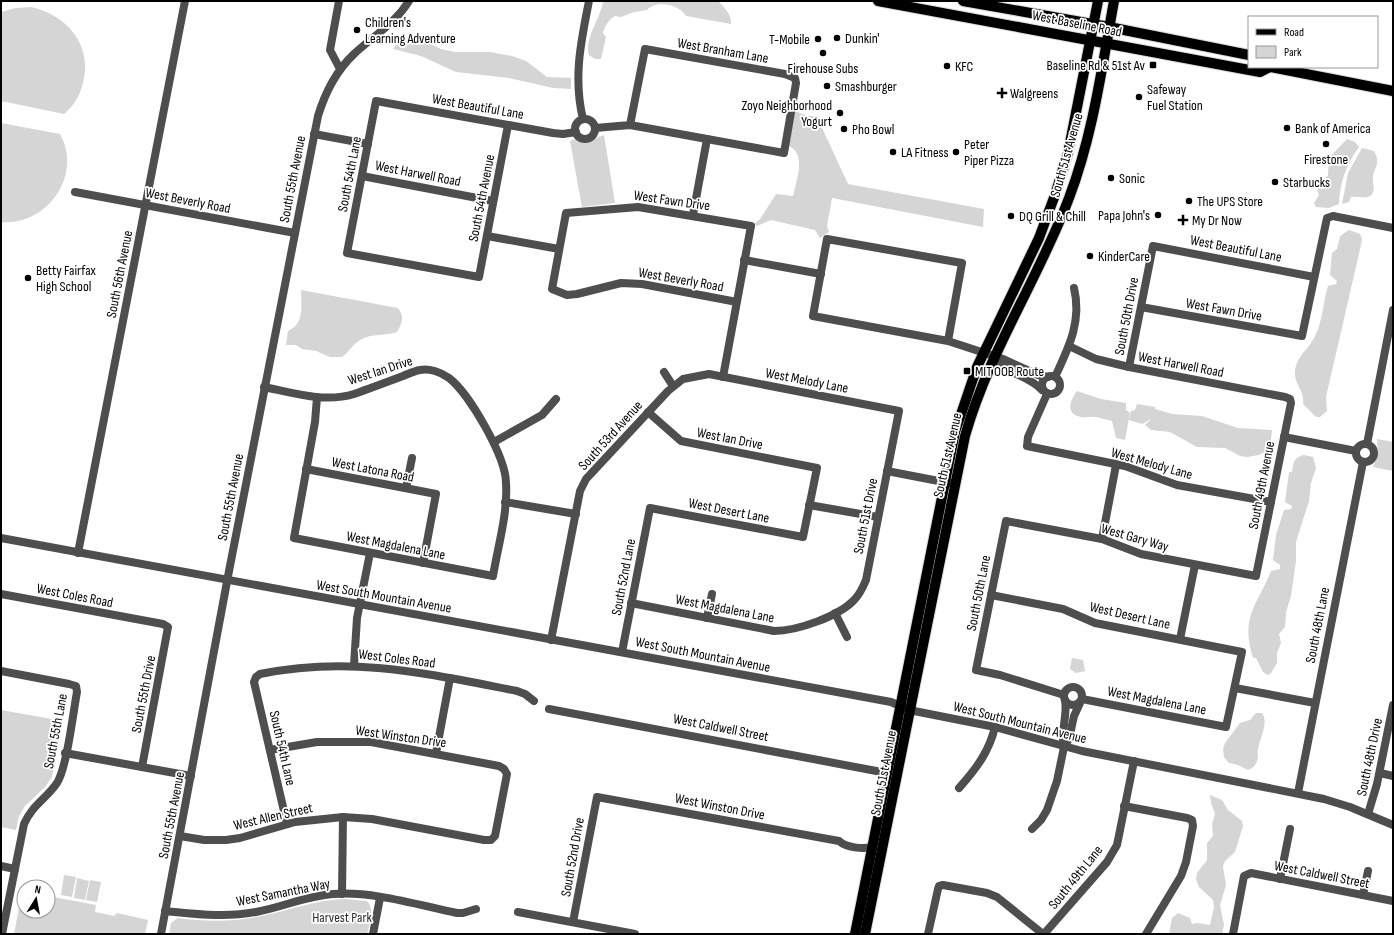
<svg xmlns="http://www.w3.org/2000/svg" width="1394" height="935" font-family="'Sofia Sans Condensed',sans-serif">
<style>
.green{fill:#d5d5d5}
.lines{fill:none;stroke-linecap:round;stroke-linejoin:round}
.major-casing{stroke:#dbdbdb;stroke-width:12}
.minor{stroke:#4e4e4e;stroke-width:8}
.major{stroke:#000;stroke-width:10}
.poi-dot{fill:#000;stroke:#fff;stroke-width:1.5}
.labels{text-anchor:middle;stroke-width:3.5;stroke-linejoin:round;paint-order:stroke}
.poi-label{font-size:14px;fill:#000;stroke:#fff;text-anchor:start}
.street-label{font-size:14px;fill:#000;stroke:#fff}
.park-label{font-size:14px;fill:#2c2c2c;stroke:#fff}
</style>
<rect width="100%" height="100%" fill="#fff"/>
<g class="green">
<path d="M603 1H718C724 7 732 15 731 24L686 16C679 4 656 0 647 10L634 12 621 17 615 16C608 20 605 26 603 33L606 37 601 59H595L589 55C584 38 601 18 603 1Z"/>
<path d="M31 7C67 15 93 45 83 83 80 95 74 106 64 114L1 101V12L16 8Z"/>
<polygon points="409,39 424,41 441,49 455,52 490,52 512,56 526,61 547,77 571,78 571,89 553,88 509,78 456,72 421,56 393,49 397,43"/>
<path d="M795 111 805 115 817 117 848 184 984 209 983 227 832 198 827 226 829 232 820 238 815 230 771 220 757 226 754 224 760 219 776 194 793 196C796 182 807 154 789 146Z"/>
<path d="M1 123 60 134C83 175 47 226 1 222Z"/>
<polygon points="604,135 615,203 582,207 570,141 575,139 587,142"/>
<path d="M1347 139 1355 142 1359 147C1346 165 1340 182 1339 204L1329 208 1316 207 1314 203 1319 195 1317 189 1328 175 1329 158Z"/>
<path d="M1362 148 1374 151C1382 165 1373 167 1373 179 1373 185 1376 192 1370 196 1364 199 1357 196 1351 197L1349 202 1342 204 1348 173Z"/>
<path d="M1349 230 1360 234 1362 239 1361 245 1326 397 1327 411 1320 417H1316L1303 404C1305 392 1296 386 1295 375 1294 357 1310 349 1316 334 1323 319 1323 302 1328 286L1336 284 1337 281 1330 275 1332 253 1337 249 1340 236Z"/>
<path d="M301 290 398 308C405 317 402 323 397 332 385 336 372 333 360 340 353 344 349 352 342 357H330L316 351 302 349 296 345H286L288 331C305 324 301 305 301 290Z"/>
<path d="M1077 391 1101 399 1126 403V410L1130 413 1125 440 1116 438 1112 421C1106 420 1100 417 1094 417 1090 416 1085 418 1081 417 1065 414 1070 400 1077 391Z"/>
<polygon points="1137,404 1155,407 1155,410 1155,409 1172,414 1202,416 1238,428 1272,430 1270,449 1259,455 1247,457 1240,456 1225,448 1197,447 1170,432 1151,430 1145,425 1151,419 1142,424 1129,420 1131,411 1135,410"/>
<polygon points="1377,439 1393,442 1393,471 1373,467 1378,453"/>
<path d="M1304 455 1313 457 1316 468 1311 483 1309 501 1296 542V561L1291 596 1286 612 1285 627 1279 634 1281 643 1277 653V663L1271 673 1268 675 1263 672 1256 658H1253C1240 616 1257 606 1271 571L1280 569V565L1273 560 1276 535 1284 510 1291 509 1292 506 1285 502 1289 472H1292C1294 462 1293 458 1304 455Z"/>
<polygon points="1072,658 1083,660 1085,671 1076,673 1070,669"/>
<polygon points="1,710 63,721 52,777 45,787 25,806 19,816 16,830 1,827"/>
<path d="M1256 713H1262C1269 722 1260 738 1258 749 1257 753 1259 757 1257 761 1255 766 1253 768 1248 770L1238 765 1229 763 1224 757 1223 749 1225 743 1240 723 1250 720Z"/>
<polygon points="1210,795 1222,800 1228,810 1242,821 1243,826 1235,852 1225,861 1223,866 1226,885 1220,905 1224,925 1222,934 1169,934 1172,918 1178,913 1190,918 1192,924 1197,923 1210,925 1214,907 1213,900 1199,887 1196,879 1197,873 1207,860 1207,843 1213,836 1212,824 1215,814 1211,803"/>
<polygon points="64,875 76,877 72,897 61,895"/>
<polygon points="77,878 89,881 85,900 74,898"/>
<polygon points="90,880 101,882 97,902 86,900"/>
<polygon points="24,892 24,911 48,911 48,896 96,905 95,912 114,916 117,913 148,920 145,934 14,934 21,897"/>
<path d="M344 899 367 901C375 910 370 923 367 934H169L171 923 178 918C207 922 237 922 266 915 293 909 317 900 344 899Z"/>
</g>
<g class="lines">
<defs>
<g id="major">
<polyline points="878,1 1260,72 1270,67"/>
<polyline points="963,1 1109,27 1249,55"/>
<polyline points="1270,67 1393,91"/>
<polyline points="855,934 955,432 977,367 1039,238 1055,195 1068,153 1098,1"/>
<path d="M865 934 965 436C989 351 1038 280 1069 198 1093 135 1102 67 1114 1"/>
</g>
</defs>
<use href="#major" class="major-casing"/>
<g class="minor">
<polyline points="339,1 330,50 340,69"/>
<path d="M583 119C573 78 581 41 589 1"/>
<circle cx="585" cy="129" r="10"/>
<polyline points="508,125 479,277 347,253 376,101 553,133 563,134 576,132"/>
<polyline points="595,128 630,125 784,153 796,83 795,78 785,74 645,49 630,125"/>
<polyline points="314,134 368,144"/>
<polyline points="362,176 493,201"/>
<polyline points="75,192 295,233"/>
<polyline points="693,215 707,139"/>
<polyline points="487,236 559,249"/>
<polyline points="744,260 821,274"/>
<polyline points="1141,307 1302,336 1327,218 1333,216 1393,228"/>
<polyline points="948,341 962,263 827,239 813,316 948,341 1003,359 1038,375 1048,377"/>
<path d="M994 357C1006 375 1027 374 1042 390"/>
<polyline points="1129,367 1153,246 1314,277"/>
<polyline points="664,372 673,386"/>
<circle cx="1051" cy="385" r="9"/>
<polyline points="723,377 751,226 638,207 566,213 552,289 567,295 577,294 621,283 642,284 737,302"/>
<path d="M1055 377C1069 347 1082 321 1074 288"/>
<path d="M264 387C293 393 325 403 354 394 371 388 387 382 403 376 408 374 414 371 420 370 429 368 441 372 449 378 469 393 506 457 506 483 508 513 498 546 493 576L294 538 315 422 317 397"/>
<polyline points="1047,394 1028,437 1027,446 1125,466 1177,485 1271,502"/>
<polyline points="1284,437 1356,451"/>
<polyline points="494,442 542,415 556,399"/>
<circle cx="1365" cy="453" r="9"/>
<polyline points="1367,444 1393,310"/>
<polyline points="306,469 436,494 423,563"/>
<polyline points="887,471 954,484"/>
<polyline points="406,488 412,458"/>
<polyline points="505,502 576,514"/>
<polyline points="809,505 878,517"/>
<polyline points="1,538 891,702 909,710 995,727 1082,751 1324,799 1350,807 1393,825"/>
<polyline points="1102,539 1116,465"/>
<polyline points="78,553 185,1"/>
<polyline points="1,594 163,624 168,627 142,767"/>
<polyline points="991,595 1063,609 1095,623 1242,652 1226,727 1082,699"/>
<polyline points="835,613 847,637"/>
<polyline points="707,618 712,594"/>
<polyline points="1180,639 1195,565"/>
<path d="M551 640 580 491 586 479 668 391 683 379 709 374 899 411 866 580C863 587 860 594 855 599 840 616 797 631 774 631L631 603"/>
<polyline points="622,652 650,508 803,537 817,468 681,441 648,412"/>
<polyline points="354,665 357,618 370,553"/>
<path d="M1 671 69 684 76 686 77 692C73 713 67 767 57 783 46 799 33 804 24 824L2 934"/>
<circle cx="1073" cy="696" r="9"/>
<polyline points="1235,688 1315,703"/>
<polyline points="1064,695 1000,675 976,670 1006,521 1102,539 1141,554 1256,576 1291,403 1290,399 1285,397 1129,367 1096,359 1069,346"/>
<polyline points="549,709 887,773"/>
<path d="M1064 747C1060 731 1068 716 1065 700"/>
<polyline points="65,753 191,776"/>
<polyline points="436,753 450,678"/>
<polyline points="1380,773 1393,776"/>
<path d="M959 788C976 769 989 752 995 727"/>
<polyline points="1298,793 1363,462"/>
<polyline points="1124,806 1187,818 1192,820 1193,826 1186,862 1181,876 1146,934"/>
<polyline points="1368,814 1377,784 1393,705"/>
<path d="M287 824 254 682 256 677 260 674C351 655 429 674 517 691L525 694 534 701"/>
<polyline points="1032,829 1041,820 1047,810 1057,781 1064,747 1069,739 1074,716 1080,703"/>
<polyline points="180,836 204,840 226,840 240,838 295,822 343,817 372,819 484,840 491,840 495,836 507,774 504,769 499,766 371,742 317,742 270,750"/>
<polyline points="1,866 15,869"/>
<polyline points="1280,879 1290,829"/>
<polyline points="342,894 343,817"/>
<polyline points="1363,895 1368,871"/>
<path d="M165 911C196 914 225 918 256 912 283 907 306 896 333 894 373 891 418 905 457 913H463L476 909"/>
<polyline points="518,912 635,934"/>
<path d="M573 922 597 797 839 841C847 848 862 849 872 847"/>
<path d="M161 934 229 571 318 116C325 93 336 71 354 54 373 36 395 24 409 1"/>
<polyline points="373,934 380,898"/>
<polyline points="928,934 938,889 939,886 943,885 987,893 997,897 1043,934"/>
<polyline points="1044,934 1107,862 1117,845 1134,761"/>
<polyline points="1233,934 1244,876 1251,873 1393,901"/>
</g>
<use href="#major" class="major"/>
</g>
<g class="poi-dot">
<circle cx="357" cy="30" r="4"/>
<circle cx="837" cy="38" r="4"/>
<circle cx="818" cy="39" r="4"/>
<circle cx="823" cy="53" r="4"/>
<rect x="1149" y="61" width="8" height="8" rx="2"/>
<circle cx="947" cy="66" r="4"/>
<circle cx="827" cy="86" r="4"/>
<path d="M1000 87h4v4h4v4h-4v4h-4v-4h-4v-4h4z"/>
<circle cx="1139" cy="97" r="4"/>
<circle cx="840" cy="113" r="4"/>
<circle cx="1287" cy="128" r="4"/>
<circle cx="844" cy="129" r="4"/>
<circle cx="1326" cy="144" r="4"/>
<circle cx="893" cy="152" r="4"/>
<circle cx="956" cy="152" r="4"/>
<circle cx="1111" cy="178" r="4"/>
<circle cx="1275" cy="182" r="4"/>
<circle cx="1189" cy="201" r="4"/>
<circle cx="1158" cy="215" r="4"/>
<circle cx="1011" cy="216" r="4"/>
<path d="M1181 214h4v4h4v4h-4v4h-4v-4h-4v-4h4z"/>
<circle cx="1090" cy="256" r="4"/>
<circle cx="28" cy="278" r="4"/>
<rect x="963" y="367" width="8" height="8" rx="2"/>
</g>
<g class="labels">
<g class="poi-label">
<text x="365" y="27">Children's<tspan x="365" dy="16">Learning Adventure</tspan></text>
<text x="845" y="43">Dunkin'</text>
<text x="810" y="44" text-anchor="end">T-Mobile</text>
<text x="1145" y="70" text-anchor="end">Baseline Rd &amp; 51st Av</text>
<text x="955" y="71">KFC</text>
<text x="823" y="73" text-anchor="middle">Firehouse Subs</text>
<text x="835" y="91">Smashburger</text>
<text x="1147" y="94">Safeway<tspan x="1147" dy="16">Fuel Station</tspan></text>
<text x="1010" y="98">Walgreens</text>
<text x="832" y="110" text-anchor="end">Zoyo Neighborhood<tspan x="832" dy="16">Yogurt</tspan></text>
<text x="1295" y="133">Bank of America</text>
<text x="852" y="134">Pho Bowl</text>
<text x="964" y="149">Peter<tspan x="964" dy="16">Piper Pizza</tspan></text>
<text x="901" y="157">LA Fitness</text>
<text x="1326" y="164" text-anchor="middle">Firestone</text>
<text x="1119" y="183">Sonic</text>
<text x="1283" y="187">Starbucks</text>
<text x="1197" y="206">The UPS Store</text>
<text x="1150" y="220" text-anchor="end">Papa John's</text>
<text x="1019" y="221">DQ Grill &amp; Chill</text>
<text x="1192" y="225">My Dr Now</text>
<text x="1098" y="261">KinderCare</text>
<text x="36" y="275">Betty Fairfax<tspan x="36" dy="16">High School</tspan></text>
<text x="975" y="376">MIT OOB Route</text>
</g>
<g class="street-label">
<text transform="translate(1077 23) rotate(11)" y="5">West Baseline Road</text>
<text transform="translate(723 50) rotate(10)" y="5">West Branham Lane</text>
<text transform="translate(478 106) rotate(10)" y="5">West Beautiful Lane</text>
<text transform="translate(1066 155) rotate(-74)" y="5">South 51st Avenue</text>
<text transform="translate(418 173) rotate(11)" y="5">West Harwell Road</text>
<text transform="translate(349 174) rotate(-79)" y="5">South 54th Lane</text>
<text transform="translate(292 179) rotate(-79)" y="5">South 55th Avenue</text>
<text transform="translate(481 198) rotate(-79)" y="5">South 54th Avenue</text>
<text transform="translate(188 200) rotate(11)" y="5">West Beverly Road</text>
<text transform="translate(672 200) rotate(8)" y="5">West Fawn Drive</text>
<text transform="translate(1236 248) rotate(11)" y="5">West Beautiful Lane</text>
<text transform="translate(119 274) rotate(-79)" y="5">South 56th Avenue</text>
<text transform="translate(681 279) rotate(10)" y="5">West Beverly Road</text>
<text transform="translate(1224 309) rotate(10)" y="5">West Fawn Drive</text>
<text transform="translate(1126 316) rotate(-79)" y="5">South 50th Drive</text>
<text transform="translate(1181 364) rotate(11)" y="5">West Harwell Road</text>
<text transform="translate(380 370) rotate(-18)" y="5">West Ian Drive</text>
<text transform="translate(807 380) rotate(11)" y="5">West Melody Lane</text>
<text transform="translate(610 435) rotate(-48)" y="5">South 53rd Avenue</text>
<text transform="translate(730 438) rotate(11)" y="5">West Ian Drive</text>
<text transform="translate(947 455) rotate(-77)" y="5">South 51st Avenue</text>
<text transform="translate(1152 463) rotate(16)" y="5">West Melody Lane</text>
<text transform="translate(373 469) rotate(11)" y="5">West Latona Road</text>
<text transform="translate(1261 485) rotate(-79)" y="5">South 49th Avenue</text>
<text transform="translate(230 497) rotate(-79)" y="5">South 55th Avenue</text>
<text transform="translate(729 510) rotate(11)" y="5">West Desert Lane</text>
<text transform="translate(865 516) rotate(-79)" y="5">South 51st Drive</text>
<text transform="translate(1135 537) rotate(16)" y="5">West Gary Way</text>
<text transform="translate(396 545) rotate(11)" y="5">West Magdalena Lane</text>
<text transform="translate(623 577) rotate(-79)" y="5">South 52nd Lane</text>
<text transform="translate(978 593) rotate(-79)" y="5">South 50th Lane</text>
<text transform="translate(75 595) rotate(11)" y="5">West Coles Road</text>
<text transform="translate(384 596) rotate(10)" y="5">West South Mountain Avenue</text>
<text transform="translate(725 608) rotate(11)" y="5">West Magdalena Lane</text>
<text transform="translate(1130 615) rotate(13)" y="5">West Desert Lane</text>
<text transform="translate(1317 625) rotate(-79)" y="5">South 48th Lane</text>
<text transform="translate(703 654) rotate(11)" y="5">West South Mountain Avenue</text>
<text transform="translate(397 658) rotate(7)" y="5">West Coles Road</text>
<text transform="translate(143 694) rotate(-79)" y="5">South 55th Drive</text>
<text transform="translate(1157 700) rotate(11)" y="5">West Magdalena Lane</text>
<text transform="translate(1020 722) rotate(14)" y="5">West South Mountain Avenue</text>
<text transform="translate(721 727) rotate(11)" y="5">West Caldwell Street</text>
<text transform="translate(55 731) rotate(-79)" y="5">South 55th Lane</text>
<text transform="translate(401 736) rotate(8)" y="5">West Winston Drive</text>
<text transform="translate(283 748) rotate(77)" y="5">South 54th Lane</text>
<text transform="translate(1369 757) rotate(-78)" y="5">South 48th Drive</text>
<text transform="translate(883 773) rotate(-79)" y="5">South 51st Avenue</text>
<text transform="translate(720 806) rotate(11)" y="5">West Winston Drive</text>
<text transform="translate(171 815) rotate(-79)" y="5">South 55th Avenue</text>
<text transform="translate(273 816) rotate(-13)" y="5">West Allen Street</text>
<text transform="translate(572 857) rotate(-80)" y="5">South 52nd Drive</text>
<text transform="translate(1322 874) rotate(11)" y="5">West Caldwell Street</text>
<text transform="translate(1075 877) rotate(-51)" y="5">South 49th Lane</text>
<text transform="translate(283 892) rotate(-11)" y="5">West Samantha Way</text>
</g>
<g class="park-label">
<text x="342" y="922">Harvest Park</text>
</g>
</g>
<rect width="1394" height="935" fill="none" stroke="#000000" stroke-width="4"/>
<rect x="1248" y="16" width="130" height="52" fill="#ffffff" stroke="#999999"/>
<rect x="1256" y="29" width="20" height="6" fill="#000000" stroke="#999999"/>
<text x="1284" y="36" font-size="12" fill="#000000">Road</text>
<rect x="1256" y="46" width="20" height="12" fill="#d5d5d5" stroke="#999999"/>
<text x="1284" y="56" font-size="12" fill="#000000">Park</text>
<g transform="translate(36 899) rotate(11)"><circle r="19" fill="#ffffff" stroke="#999999"/>
<path d="M0-3L7 15L0 10L-7 15Z" fill="#000000"/>
<text y="-6" font-size="11" font-weight="bold" text-anchor="middle" fill="#000000">N</text>
</g>
</svg>
